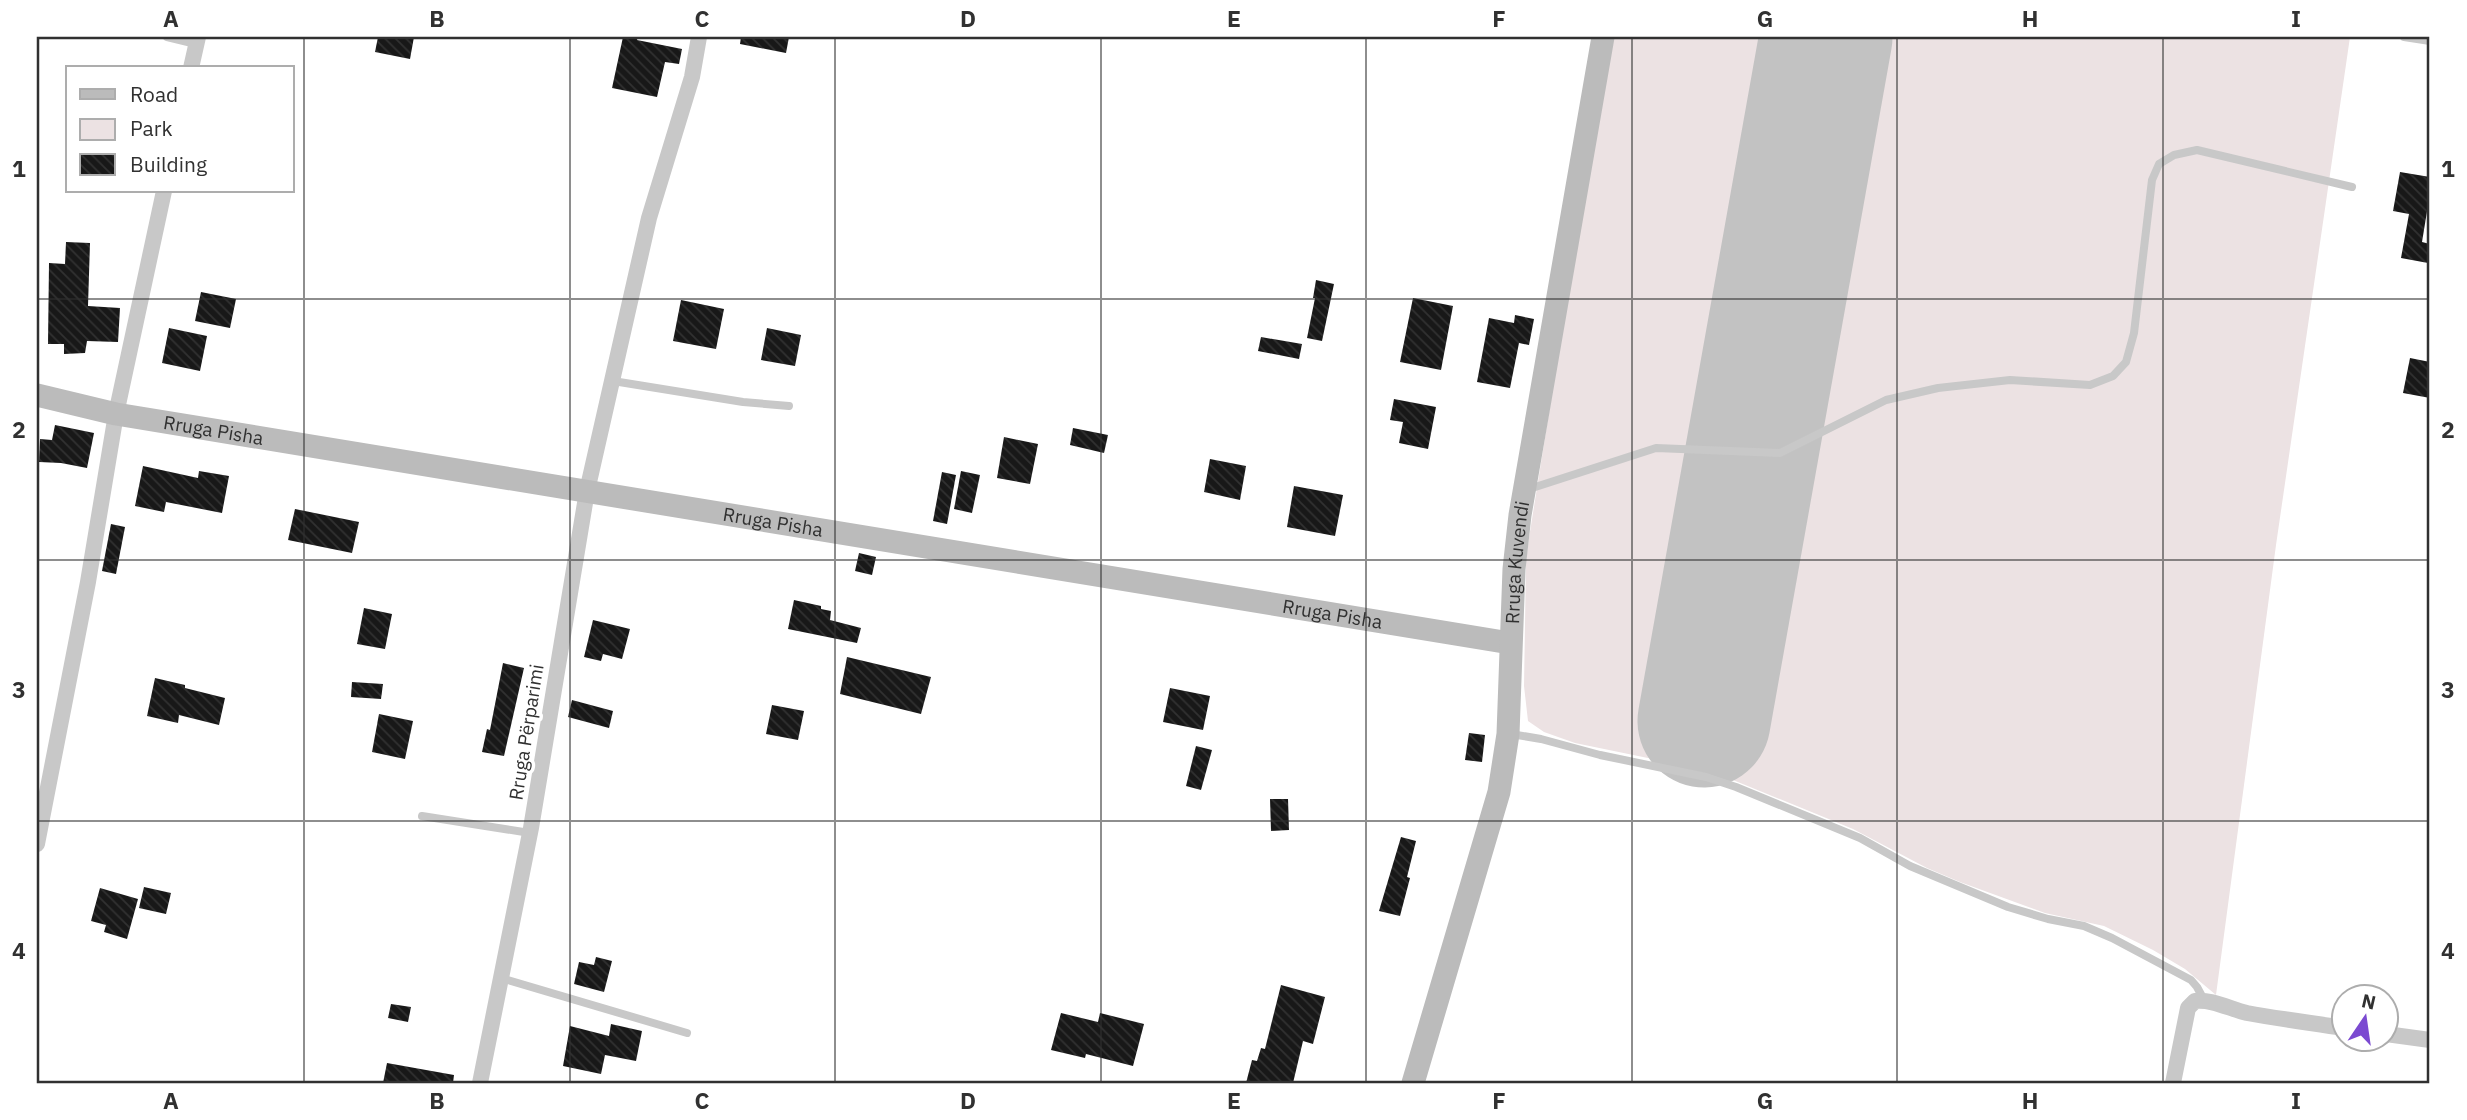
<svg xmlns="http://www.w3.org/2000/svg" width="2467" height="1120" font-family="'IBM Plex Sans',sans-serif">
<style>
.green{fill:#ece2e3}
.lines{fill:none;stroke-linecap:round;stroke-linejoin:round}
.runway{stroke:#c2c2c2;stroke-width:133}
.building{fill:url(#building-back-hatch)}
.lane{stroke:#c8c8c8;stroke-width:8}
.street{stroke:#c8c8c8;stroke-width:16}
.secondary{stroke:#bbb;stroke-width:23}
.grid{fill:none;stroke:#313131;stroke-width:2;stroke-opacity:0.55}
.labels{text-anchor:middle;stroke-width:7;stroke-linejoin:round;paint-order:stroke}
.street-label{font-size:19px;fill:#313131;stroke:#fff}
.neatline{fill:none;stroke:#313131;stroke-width:2.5}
.grid-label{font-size:23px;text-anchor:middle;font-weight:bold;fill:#313131}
</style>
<defs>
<pattern id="building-back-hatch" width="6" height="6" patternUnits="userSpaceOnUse" patternTransform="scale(1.75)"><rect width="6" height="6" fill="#181818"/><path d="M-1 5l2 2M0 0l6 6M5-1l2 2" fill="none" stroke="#313131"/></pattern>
</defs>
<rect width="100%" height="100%" fill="#fff"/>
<polygon class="green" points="1609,37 2350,37 2276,545 2216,995 2185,969 2153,950 2104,926 2045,913 1960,882 1927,868 1853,829 1711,771 1575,743 1544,732 1528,721 1524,686 1526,562 1529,538"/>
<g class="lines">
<polyline class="runway" points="1704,721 1826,37"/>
</g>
<g class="building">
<polygon points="378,37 414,37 410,59 375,52"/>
<polygon points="623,37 638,37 637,40 682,49 679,64 665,62 657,97 612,88"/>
<polygon points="741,37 789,37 786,53 740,44"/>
<polygon points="2400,172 2430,177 2430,193 2422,242 2430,244 2428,263 2401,258 2409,214 2393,211"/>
<polygon points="66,242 90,243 88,306 120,308 118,342 87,341 85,353 64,354 64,344 48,344 49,263 65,264"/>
<polygon points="1316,280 1334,284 1322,341 1307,338 1315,298 1313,298"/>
<polygon points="201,292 236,299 230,328 195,321"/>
<polygon points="1413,298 1453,306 1441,370 1400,362"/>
<polygon points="681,300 724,309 716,349 673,341"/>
<polygon points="1515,315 1534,319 1529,345 1519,343 1510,388 1477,382 1489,318 1514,323"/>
<polygon points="169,328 207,336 200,371 162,363"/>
<polygon points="767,328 801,335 795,366 761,360"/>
<polygon points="1261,337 1302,344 1299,359 1258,351"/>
<polygon points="2410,358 2430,362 2430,398 2403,393"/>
<polygon points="1394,399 1436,407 1428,449 1399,443 1403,422 1390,420"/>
<polygon points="55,425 94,433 87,468 61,463 39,462 40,439 52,440"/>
<polygon points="1073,428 1108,435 1104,453 1070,445"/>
<polygon points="1004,437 1038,444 1030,484 997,478"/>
<polygon points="1210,459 1246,466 1240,500 1204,492"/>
<polygon points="143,466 198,478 199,471 229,476 222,513 166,502 164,512 135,506"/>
<polygon points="961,471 980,475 972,513 954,509"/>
<polygon points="942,472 956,475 947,524 933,521"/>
<polygon points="1294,486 1343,495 1335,536 1287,527"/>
<polygon points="295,509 359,522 352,553 288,540"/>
<polygon points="111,524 125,527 116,574 102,571"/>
<polygon points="859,553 876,557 872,575 855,571"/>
<polygon points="794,600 821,606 821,609 831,611 830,620 861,628 857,643 788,629"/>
<polygon points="364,608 392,614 385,649 357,644"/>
<polygon points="593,620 630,629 622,659 603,654 601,661 584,657"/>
<polygon points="847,657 931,677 921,714 840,694"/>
<polygon points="503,663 524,668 504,756 482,752 487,729 490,730"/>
<polygon points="155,678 185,685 185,688 225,698 219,725 179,715 178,723 147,716"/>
<polygon points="352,682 383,684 381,699 351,697"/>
<polygon points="1170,688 1210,696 1203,730 1163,722"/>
<polygon points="572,700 613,711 609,728 568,717"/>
<polygon points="772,705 804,711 798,740 766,734"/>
<polygon points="379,714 413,721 405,759 372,752"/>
<polygon points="1469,733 1485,735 1482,762 1465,760"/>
<polygon points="1196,746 1212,750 1201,790 1186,786"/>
<polygon points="1270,799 1288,799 1289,830 1271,831"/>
<polygon points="1401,837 1416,841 1407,877 1410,878 1400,916 1379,911"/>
<polygon points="144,887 171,893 166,914 139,908"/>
<polygon points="100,888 138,899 127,939 104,932 106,925 91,921"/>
<polygon points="596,957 612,961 604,992 574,984 579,962 594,965"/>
<polygon points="1281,985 1325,997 1313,1044 1303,1041 1293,1083 1246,1083 1252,1060 1257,1061 1261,1048 1265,1049"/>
<polygon points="391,1004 411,1007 408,1022 388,1018"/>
<polygon points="1061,1013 1098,1022 1100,1013 1144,1024 1133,1066 1086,1054 1085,1058 1051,1050"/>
<polygon points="611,1024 642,1031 636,1061 605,1055 601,1074 563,1066 570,1026 609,1036"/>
<polygon points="387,1063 454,1075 453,1083 383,1083"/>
</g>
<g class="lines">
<g class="lane">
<polyline points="167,37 196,44"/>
<polyline points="2404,37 2430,41"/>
<polyline points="613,381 743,402 789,406"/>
<polyline points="1526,490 1656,448 1780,453 1886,400 1938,388 2010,380 2090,385 2113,376 2126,362 2134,333 2152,180 2159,164 2174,155 2197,150 2352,187"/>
<polyline points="1511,734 1541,739 1600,755 1706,777 1736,787 1860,838 1910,866 2008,907 2048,919 2084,926 2112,938 2191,980 2197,987 2204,1000"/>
<polyline points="422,816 530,833"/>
<polyline points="501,978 687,1033"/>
</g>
<g class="street">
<polyline points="191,68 198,37"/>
<polyline points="37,844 88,582 116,414 164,191"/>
<polyline points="2386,1034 2430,1040"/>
<polyline points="480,1083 531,828 587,491 649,218 692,77 699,37"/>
<path d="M2173 1083 2188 1008 2195 1001C2212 999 2230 1009 2247 1013 2280 1019 2312 1023 2344 1028"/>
</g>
<g class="secondary">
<path id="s1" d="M37 395 116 414 1510 643"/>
<path id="s2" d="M1413 1083 1499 792 1508 734 1514 569 1520 515 1603 37"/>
</g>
</g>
<path class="grid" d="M304 37V1083M570 37V1083M835 37V1083M1101 37V1083M1366 37V1083M1632 37V1083M1897 37V1083M2163 37V1083M37 299H2430M37 560H2430M37 821H2430"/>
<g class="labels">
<g class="street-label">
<text dy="7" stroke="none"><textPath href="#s1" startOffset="180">Rruga Pisha</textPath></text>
<text dy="7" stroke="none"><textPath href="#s1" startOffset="747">Rruga Pisha</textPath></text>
<text dy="7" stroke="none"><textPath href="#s2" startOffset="534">Rruga Kuvendi</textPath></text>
<text dy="7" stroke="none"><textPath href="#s1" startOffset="1314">Rruga Pisha</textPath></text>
<text transform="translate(526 732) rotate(-81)" y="7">Rruga Përparimi</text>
</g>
</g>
<rect width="2467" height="1120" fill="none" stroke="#ffffff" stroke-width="77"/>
<rect x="66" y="66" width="228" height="126" fill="#ffffff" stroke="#adadad" stroke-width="2"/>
<rect x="80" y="89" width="35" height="10" fill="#bbbbbb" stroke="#adadad" stroke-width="2"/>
<text x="130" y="102" font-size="21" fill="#313131">Road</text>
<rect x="80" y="119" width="35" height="21" fill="#ece2e3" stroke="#adadad" stroke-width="2"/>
<text x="130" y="136" font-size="21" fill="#313131">Park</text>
<rect x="80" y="154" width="35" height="21" fill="url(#building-back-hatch)" stroke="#adadad" stroke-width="2"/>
<text x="130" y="172" font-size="21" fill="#313131">Building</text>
<g transform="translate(2365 1018) rotate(13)"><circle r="33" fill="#ffffff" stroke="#adadad" stroke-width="2"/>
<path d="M0-5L12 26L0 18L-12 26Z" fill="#7b4ad1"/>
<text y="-10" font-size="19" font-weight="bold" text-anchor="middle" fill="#313131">N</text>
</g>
<rect x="38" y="38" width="2390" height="1044" class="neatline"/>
<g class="grid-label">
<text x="171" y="27">A</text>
<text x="437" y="27">B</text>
<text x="702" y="27">C</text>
<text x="968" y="27">D</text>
<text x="1234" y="27">E</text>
<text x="1499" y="27">F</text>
<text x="1765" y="27">G</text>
<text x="2030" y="27">H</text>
<text x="2296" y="27">I</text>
<text x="19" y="177">1</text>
<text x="2448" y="177">1</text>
<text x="19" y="438">2</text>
<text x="2448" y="438">2</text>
<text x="19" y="698">3</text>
<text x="2448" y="698">3</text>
<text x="19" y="959">4</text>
<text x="2448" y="959">4</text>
<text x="171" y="1109">A</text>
<text x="437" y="1109">B</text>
<text x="702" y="1109">C</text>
<text x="968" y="1109">D</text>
<text x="1234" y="1109">E</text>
<text x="1499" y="1109">F</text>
<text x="1765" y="1109">G</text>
<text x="2030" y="1109">H</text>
<text x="2296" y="1109">I</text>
</g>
</svg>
